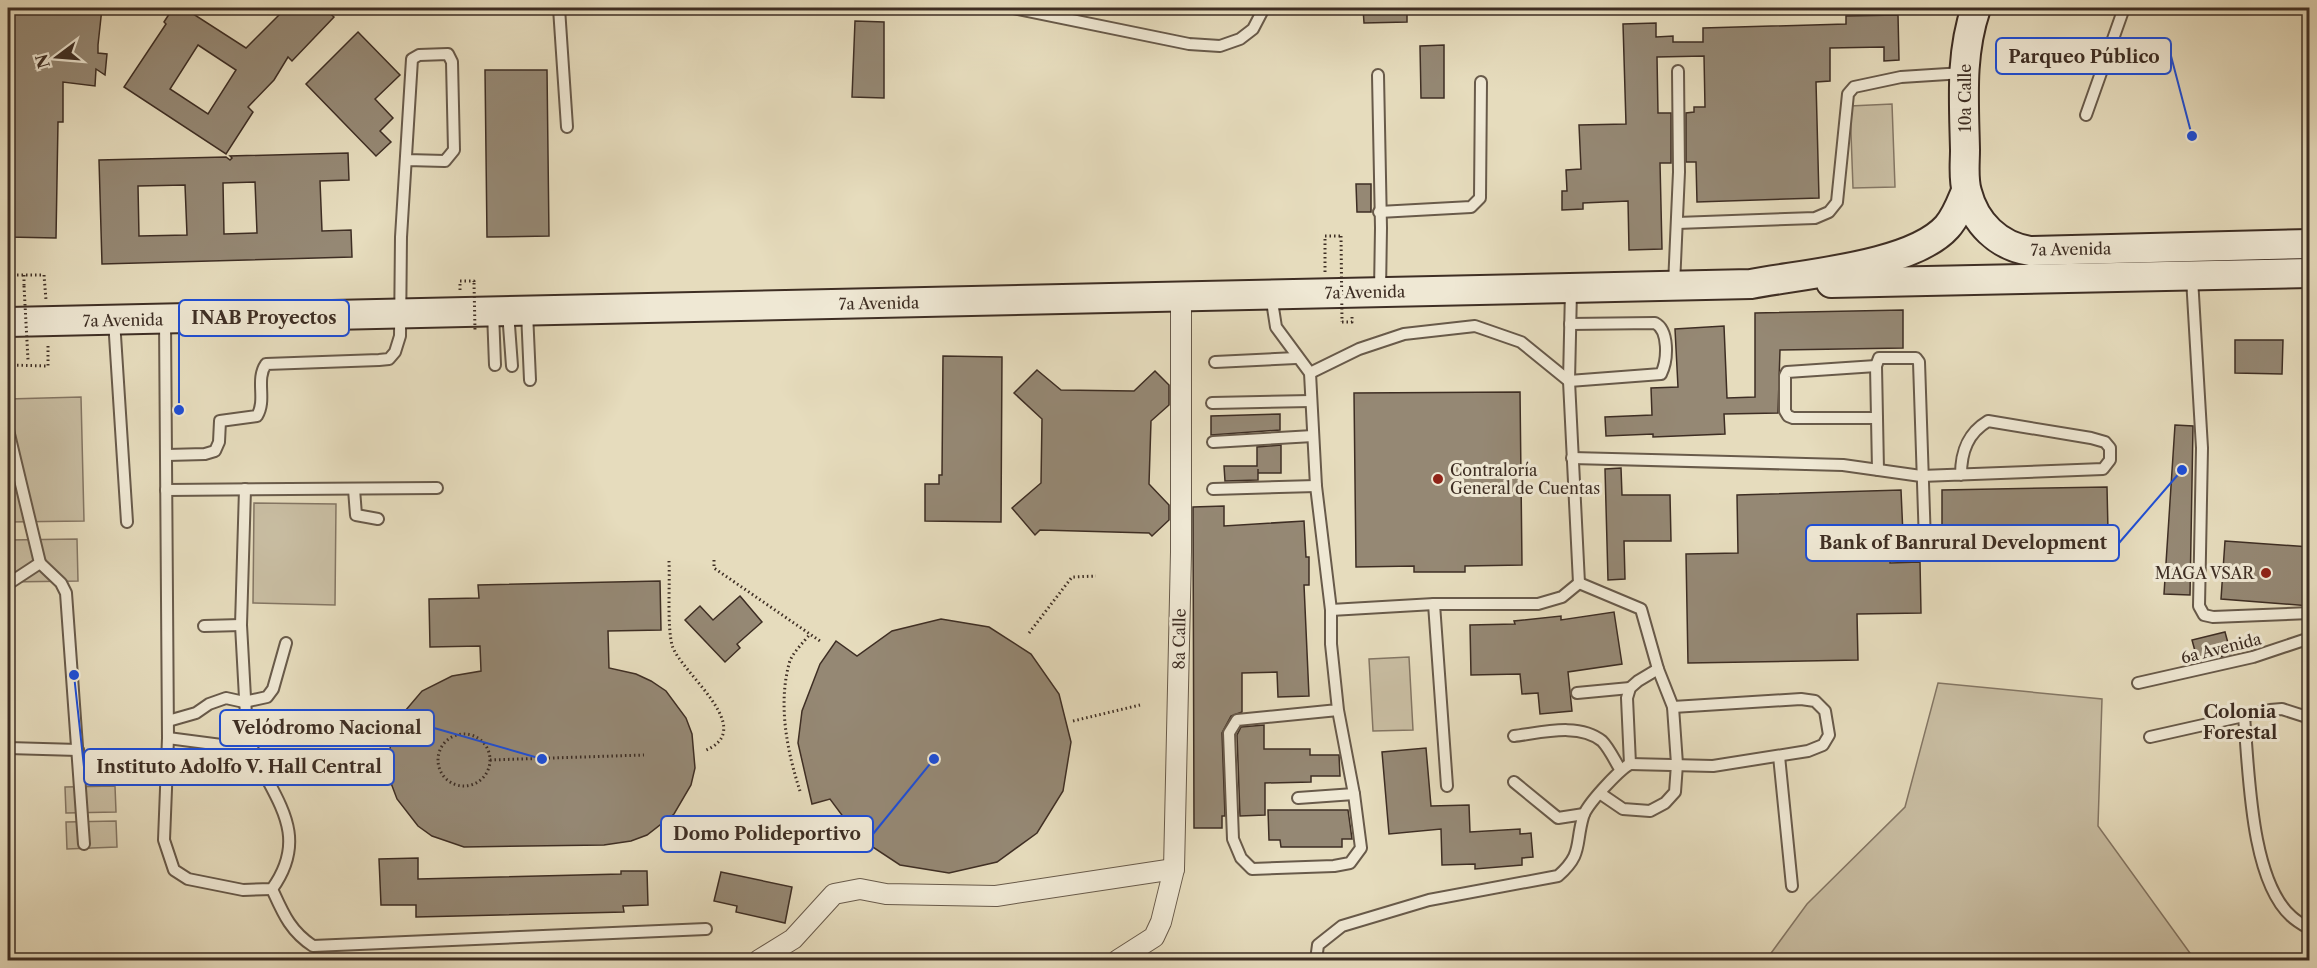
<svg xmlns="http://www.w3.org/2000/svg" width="2317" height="968" font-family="'Libre Caslon Text',serif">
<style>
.green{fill:#c9bea3;stroke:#847664;stroke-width:1.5}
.building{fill:#958874;stroke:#3e2e24;stroke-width:1.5;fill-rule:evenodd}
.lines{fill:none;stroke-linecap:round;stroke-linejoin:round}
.lane-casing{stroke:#685a4a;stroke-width:14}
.street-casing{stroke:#685a4a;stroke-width:22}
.secondary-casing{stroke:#3e2e24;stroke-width:32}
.path{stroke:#3e2e24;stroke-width:3;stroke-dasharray:1.5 3;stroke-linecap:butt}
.lane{stroke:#efe8d4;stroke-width:10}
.street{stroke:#efe8d4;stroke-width:20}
.secondary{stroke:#efe8d4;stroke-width:28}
.path-bridge{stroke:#3e2e24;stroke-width:3;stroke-dasharray:1.5 3;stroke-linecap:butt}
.poi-dot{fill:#8f2418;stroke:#efe8d4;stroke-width:2}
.labels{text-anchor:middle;stroke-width:6;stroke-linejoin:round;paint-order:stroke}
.street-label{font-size:16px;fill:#3e2e24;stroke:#efe8d4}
.poi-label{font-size:16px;fill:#3e2e24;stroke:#efe8d4;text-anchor:start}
.neighbourhood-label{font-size:18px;font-weight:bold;fill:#3e2e24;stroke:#efe8d4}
.leader{fill:none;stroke:#1d4ed8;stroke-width:2}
.callout-dot{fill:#1d4ed8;stroke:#efe8d4;stroke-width:2}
.callout{fill:#efe8d4;stroke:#1d4ed8;stroke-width:2}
.callout-label{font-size:18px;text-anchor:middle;font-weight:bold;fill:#3e2e24}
</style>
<rect width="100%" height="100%" fill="#e6dcbd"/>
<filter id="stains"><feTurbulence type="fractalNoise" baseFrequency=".00333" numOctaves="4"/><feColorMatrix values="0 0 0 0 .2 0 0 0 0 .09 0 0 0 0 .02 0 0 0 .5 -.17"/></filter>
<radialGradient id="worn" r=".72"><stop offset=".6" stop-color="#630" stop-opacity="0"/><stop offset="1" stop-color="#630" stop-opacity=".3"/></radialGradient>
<g class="green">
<polygon points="1892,104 1895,187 1853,188 1850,106"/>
<polygon points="81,397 84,521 8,522 8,399"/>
<polygon points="254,503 336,504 335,605 253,603"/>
<polygon points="77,539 78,581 8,582 8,540"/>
<polygon points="1409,657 1413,730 1373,731 1369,659"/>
<polygon points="1938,683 2102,699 2098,826 2195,960 1766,960 1807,904 1905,807"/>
<polygon points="115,786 116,812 66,813 65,787"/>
<polygon points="116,821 117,847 67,849 66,822"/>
</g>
<g class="building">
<polygon points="8,8 102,8 98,45 98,53 107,54 105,75 96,69 95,86 63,82 63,122 58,122 56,238 8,237"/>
<path d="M173 8H184L246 48 286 8H324L334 17 292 61 288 57 274 80 248 107 253 112 226 154 124 87 166 24 164 22ZM198 45 236 70 208 114 170 89Z"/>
<polygon points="1363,8 1407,8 1407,22 1364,23"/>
<polygon points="1898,15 1899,60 1884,61 1884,47 1830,48 1830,81 1816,82 1819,198 1697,202 1696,162 1686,162 1686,113 1694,112 1694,107 1705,107 1704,56 1657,57 1658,113 1671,113 1671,163 1660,163 1662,249 1629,250 1628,201 1583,203 1583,209 1562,210 1562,191 1567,191 1566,170 1581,169 1579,125 1626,124 1623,24 1656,23 1656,37 1673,36 1673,42 1703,42 1703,28 1846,24 1846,16"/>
<polygon points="855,21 884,22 884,98 852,97"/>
<polygon points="358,32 400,75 375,99 393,118 380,131 391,142 376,156 306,84"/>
<polygon points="1444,45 1444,98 1421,98 1420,46"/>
<polygon points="485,70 547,70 549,236 487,237"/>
<path d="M348 153 349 180 320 181 322 231 351 230 352 257 102 264 99 160 226 157 230 160 232 158 230 156ZM255 182 257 233 224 234 223 183ZM185 185 187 235 139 236 138 186Z"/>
<polygon points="1356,184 1371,184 1371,212 1357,212"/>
<polygon points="1903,310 1903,348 1780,350 1778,413 1724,414 1725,434 1653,437 1653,434 1606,436 1605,417 1652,415 1651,388 1678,387 1675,329 1724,326 1727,398 1755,397 1755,313"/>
<polygon points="2235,340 2283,340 2282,374 2235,373"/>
<polygon points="943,356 1002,357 1001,522 925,521 925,484 939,484 939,475 942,475"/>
<polygon points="1037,370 1061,390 1134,391 1155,371 1169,385 1169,405 1151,421 1149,484 1169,505 1169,520 1152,536 1149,533 1040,530 1035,535 1012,508 1041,483 1042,419 1014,393"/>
<polygon points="1520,392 1522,565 1465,566 1465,572 1414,572 1414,566 1356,567 1354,393"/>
<polygon points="1280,414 1280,430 1211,435 1211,416"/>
<polygon points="2175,425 2193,426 2190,595 2164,594"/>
<polygon points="1281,445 1281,473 1258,473 1258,469 1258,480 1225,481 1224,466 1257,466 1257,447"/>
<polygon points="1621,468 1622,495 1670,495 1671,541 1624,541 1625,579 1608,580 1605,469"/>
<polygon points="2107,487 2108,531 1942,534 1942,490"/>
<polygon points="1901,490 1903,535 1889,535 1890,563 1920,562 1921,613 1857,614 1858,660 1688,663 1686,554 1738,553 1737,495"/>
<polygon points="1224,506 1224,526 1304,521 1306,557 1309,557 1309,585 1304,585 1309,696 1278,697 1277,672 1242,673 1242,712 1231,716 1222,733 1225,816 1222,816 1222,828 1194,828 1193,507"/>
<polygon points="2225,541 2310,547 2310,606 2221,599"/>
<polygon points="660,581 661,630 608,631 609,668 636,674 651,681 666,691 686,718 692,734 695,768 691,785 674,814 647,835 631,841 604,845 464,847 432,836 418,826 397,799 391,783 388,766 392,733 400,717 422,691 452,676 481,671 480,646 430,647 429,599 479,598 478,585"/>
<polygon points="740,596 762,622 737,644 740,648 725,662 685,620 700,606 713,620"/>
<polygon points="1614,612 1622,664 1568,672 1572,711 1540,714 1538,693 1522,694 1520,674 1471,675 1470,625 1515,624 1514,621 1561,616 1561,620"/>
<polygon points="941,619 989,627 1031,654 1059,694 1071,742 1063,791 1037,833 997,862 949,873 900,865 859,838 830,799 812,804 798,743 802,711 820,664 836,641 857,656 892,631"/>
<polygon points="2225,632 2231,654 2198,662 2192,640"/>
<polygon points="1264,725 1264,749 1310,749 1310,755 1339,755 1340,776 1311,776 1311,782 1265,783 1265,815 1240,816 1237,735 1241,727"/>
<polygon points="1426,748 1431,806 1469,805 1470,832 1520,829 1520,834 1531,833 1533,857 1522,858 1522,865 1475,869 1475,864 1442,865 1441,829 1389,834 1382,752"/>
<polygon points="1268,810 1348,810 1352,839 1342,839 1342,847 1281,847 1280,840 1269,840"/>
<polygon points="418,858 418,879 621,874 621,871 647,871 648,905 623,906 624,912 416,917 416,905 381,905 379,859"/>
<polygon points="721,872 792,887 785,923 736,912 737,906 714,901"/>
</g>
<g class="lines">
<defs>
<g id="lane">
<polyline points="559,8 567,127"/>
<polyline points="1013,8 1189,44 1220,46 1240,39 1253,29 1264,8"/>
<polyline points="1378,75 1381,228 1380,291"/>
<polyline points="2086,115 2124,8"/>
<polyline points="1379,212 1471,207 1480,198 1481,82"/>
<polyline points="1677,223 1815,218 1829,212 1837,202 1848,94 1854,87 1901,77 1963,73"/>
<polyline points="2192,278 2202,448 2199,606 2204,615 2213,617 2310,613"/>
<polyline points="1674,285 1679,172 1678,71"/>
<polyline points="1571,290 1569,381 1579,583"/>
<polyline points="1271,295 1276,327 1310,373 1316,486 1331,610 1331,644 1338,710 1354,794 1361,848 1350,863 1334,866 1252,869 1241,858 1233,839 1229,733 1237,720 1338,710"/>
<polyline points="493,312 495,365"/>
<polyline points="508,312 512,366"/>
<polyline points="527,312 530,380"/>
<path d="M165 319 168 738 164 840 174 870 188 879 243 890 272 889C316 828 264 791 247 734L241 625 245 489"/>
<polyline points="114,320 127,522"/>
<polyline points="1215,362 1296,358"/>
<polyline points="1876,366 1787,372 1785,376 1785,411 1788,416 1793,418 1877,418"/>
<path d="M1310 373 1359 349 1404 334 1475 326 1521 342 1569 381 1661 374C1668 360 1669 330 1655 323L1570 324"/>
<polyline points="1212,403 1311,401"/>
<polyline points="8,430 40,563 8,584"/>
<polyline points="1213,442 1313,436"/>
<path d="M167 455 205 454 215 451 219 442 220 421 257 416C267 399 255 380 266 364L379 360 389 359 395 352 400 336 401 237 412 59 419 55 448 54 452 62 454 150 445 161 407 160"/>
<path d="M1572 458 1843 465 1921 476 2103 469 2110 460V448L2105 442 2091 438 1988 421C1968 433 1961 451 1961 475"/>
<polyline points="1878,470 1876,366 1879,358 1916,358 1919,362 1925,543"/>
<polyline points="354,489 356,515 378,519"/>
<polyline points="1213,489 1316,486"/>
<polyline points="166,490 437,488"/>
<polyline points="40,563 61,583 66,593 84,844"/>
<polyline points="1579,583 1641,609 1658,669 1673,707 1677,764 1675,792 1665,803 1650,811 1623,809 1601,794"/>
<polyline points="1434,604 1447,786"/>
<polyline points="1331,610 1434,604 1538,604 1562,597 1579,583"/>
<polyline points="204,626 241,625"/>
<polyline points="2138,683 2253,657 2310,638"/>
<polyline points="1577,693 1630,688"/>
<path d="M2244 717C2249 770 2250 879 2291 916 2296 921 2303 925 2310 929"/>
<polyline points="168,721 196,713 209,704 226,698 244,702 267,697 273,689 286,643"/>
<path d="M1514 736C1540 733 1579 722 1602 741 1609 748 1615 761 1620 769"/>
<polyline points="2150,737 2270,710 2282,709 2310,718"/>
<polyline points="168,738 252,749"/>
<polyline points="8,748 78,750"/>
<polyline points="1779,756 1792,886"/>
<polyline points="1630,764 1713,766 1808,751 1823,745 1829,735 1825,711 1815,701 1801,699 1673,707"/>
<polyline points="1514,782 1558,818 1584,814"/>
<polyline points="1298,798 1354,794"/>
<path d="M272 889C283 913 290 931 313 946L706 929"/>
<path d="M1316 960 1318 945 1342 926 1429 900 1558 876C1583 854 1575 845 1583 817 1586 805 1619 770 1630 764L1627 698 1630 688 1638 681 1658 669"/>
</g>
<g id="street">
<polyline points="759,960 793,939 834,894 860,889 886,894 996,896 1174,869"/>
<polyline points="1118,960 1154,937 1161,922 1174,869 1181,552 1181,296"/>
</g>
<g id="secondary">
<path d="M1976 8C1960 55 1964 101 1965 150 1965 163 1963 179 1967 192 1975 223 1998 246 2030 251L2310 244"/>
<polyline points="1831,283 2310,273"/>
<path d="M8 322 1751 284C1803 274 1912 266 1947 227 1956 217 1961 203 1966 191"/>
</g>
</defs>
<use href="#lane" class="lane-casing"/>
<use href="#street" class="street-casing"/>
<use href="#secondary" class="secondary-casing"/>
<g class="path">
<polyline points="1325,272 1325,236 1341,236"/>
<polyline points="8,275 44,275 46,300"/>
<polyline points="24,275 24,286"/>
<polyline points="460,290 460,281 474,281 474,283"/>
<polyline points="1342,322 1352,322 1352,316"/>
<polyline points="8,365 48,366 48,345"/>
<polyline points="714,560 714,568 820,641"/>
<path d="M669 561C670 584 667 625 672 645 680 673 760 729 704 751"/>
<polyline points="1029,633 1072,577 1096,576"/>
<polyline points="1073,721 1140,705"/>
<circle cx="464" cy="760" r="26"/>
<polyline points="490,760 644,755"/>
<path d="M800 791C787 751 778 705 789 664 791 654 804 642 810 634"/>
</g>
<use href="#lane" class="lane"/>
<use href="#street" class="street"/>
<use href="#secondary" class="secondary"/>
<g class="path-bridge">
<polyline points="1341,236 1342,322"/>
<polyline points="474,283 475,330"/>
<polyline points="24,286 28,360"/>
</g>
</g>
<g class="poi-dot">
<circle cx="1438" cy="479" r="6"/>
<circle cx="2266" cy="573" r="6"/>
</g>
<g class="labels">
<g class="street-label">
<text transform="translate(1965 98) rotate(-90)" y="6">10a Calle</text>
<text transform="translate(2071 249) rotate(-1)" y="6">7a Avenida</text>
<text transform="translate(1365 292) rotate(-1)" y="6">7a Avenida</text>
<text transform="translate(879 303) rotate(-1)" y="6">7a Avenida</text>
<text transform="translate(123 320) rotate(-1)" y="6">7a Avenida</text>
<text transform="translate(1179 639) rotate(-89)" y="6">8a Calle</text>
<text transform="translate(2221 648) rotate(-14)" y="6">6a Avenida</text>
</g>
<g class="poi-label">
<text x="1450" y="476">Contraloría<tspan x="1450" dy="18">General de Cuentas</tspan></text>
<text x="2254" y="579" text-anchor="end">MAGA VSAR</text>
</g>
<g class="neighbourhood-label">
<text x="2240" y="718">Colonia<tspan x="2240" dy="21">Forestal</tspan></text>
</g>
</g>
<path class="leader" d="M2192 136L2171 56M179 410L179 318M2182 470L2119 543M542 759L434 728M74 675L84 767M934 759L873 834"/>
<g class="callout-dot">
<circle cx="2192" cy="136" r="6"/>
<circle cx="179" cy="410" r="6"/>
<circle cx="2182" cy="470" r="6"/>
<circle cx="542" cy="759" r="6"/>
<circle cx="74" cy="675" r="6"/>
<circle cx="934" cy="759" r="6"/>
</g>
<g class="callout">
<rect x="1996" y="38" width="175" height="36" rx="6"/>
<rect x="179" y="300" width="170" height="36" rx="6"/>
<rect x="1806" y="525" width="313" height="36" rx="6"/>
<rect x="220" y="710" width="214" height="36" rx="6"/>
<rect x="84" y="749" width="310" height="36" rx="6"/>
<rect x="661" y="816" width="212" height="36" rx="6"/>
</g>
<g class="callout-label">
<text x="2084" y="63">Parqueo Público</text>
<text x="264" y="324">INAB Proyectos</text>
<text x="1963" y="549">Bank of Banrural Development</text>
<text x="327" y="734">Velódromo Nacional</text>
<text x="239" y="773">Instituto Adolfo V. Hall Central</text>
<text x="767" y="840">Domo Polideportivo</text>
</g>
<rect width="2317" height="968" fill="none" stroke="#e6dcbd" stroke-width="30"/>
<rect x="9" y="9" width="2299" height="950" fill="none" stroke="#3e2e24" stroke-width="3"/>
<rect x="15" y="15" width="2287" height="938" fill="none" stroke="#3e2e24" stroke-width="1.5"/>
<g transform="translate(57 57) rotate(254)" stroke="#efe8d4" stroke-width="4.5" paint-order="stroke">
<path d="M0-4.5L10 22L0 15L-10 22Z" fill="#3e2e24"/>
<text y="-9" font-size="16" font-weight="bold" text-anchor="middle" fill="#3e2e24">N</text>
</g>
<rect width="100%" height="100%" filter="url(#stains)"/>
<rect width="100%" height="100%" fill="url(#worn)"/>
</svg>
